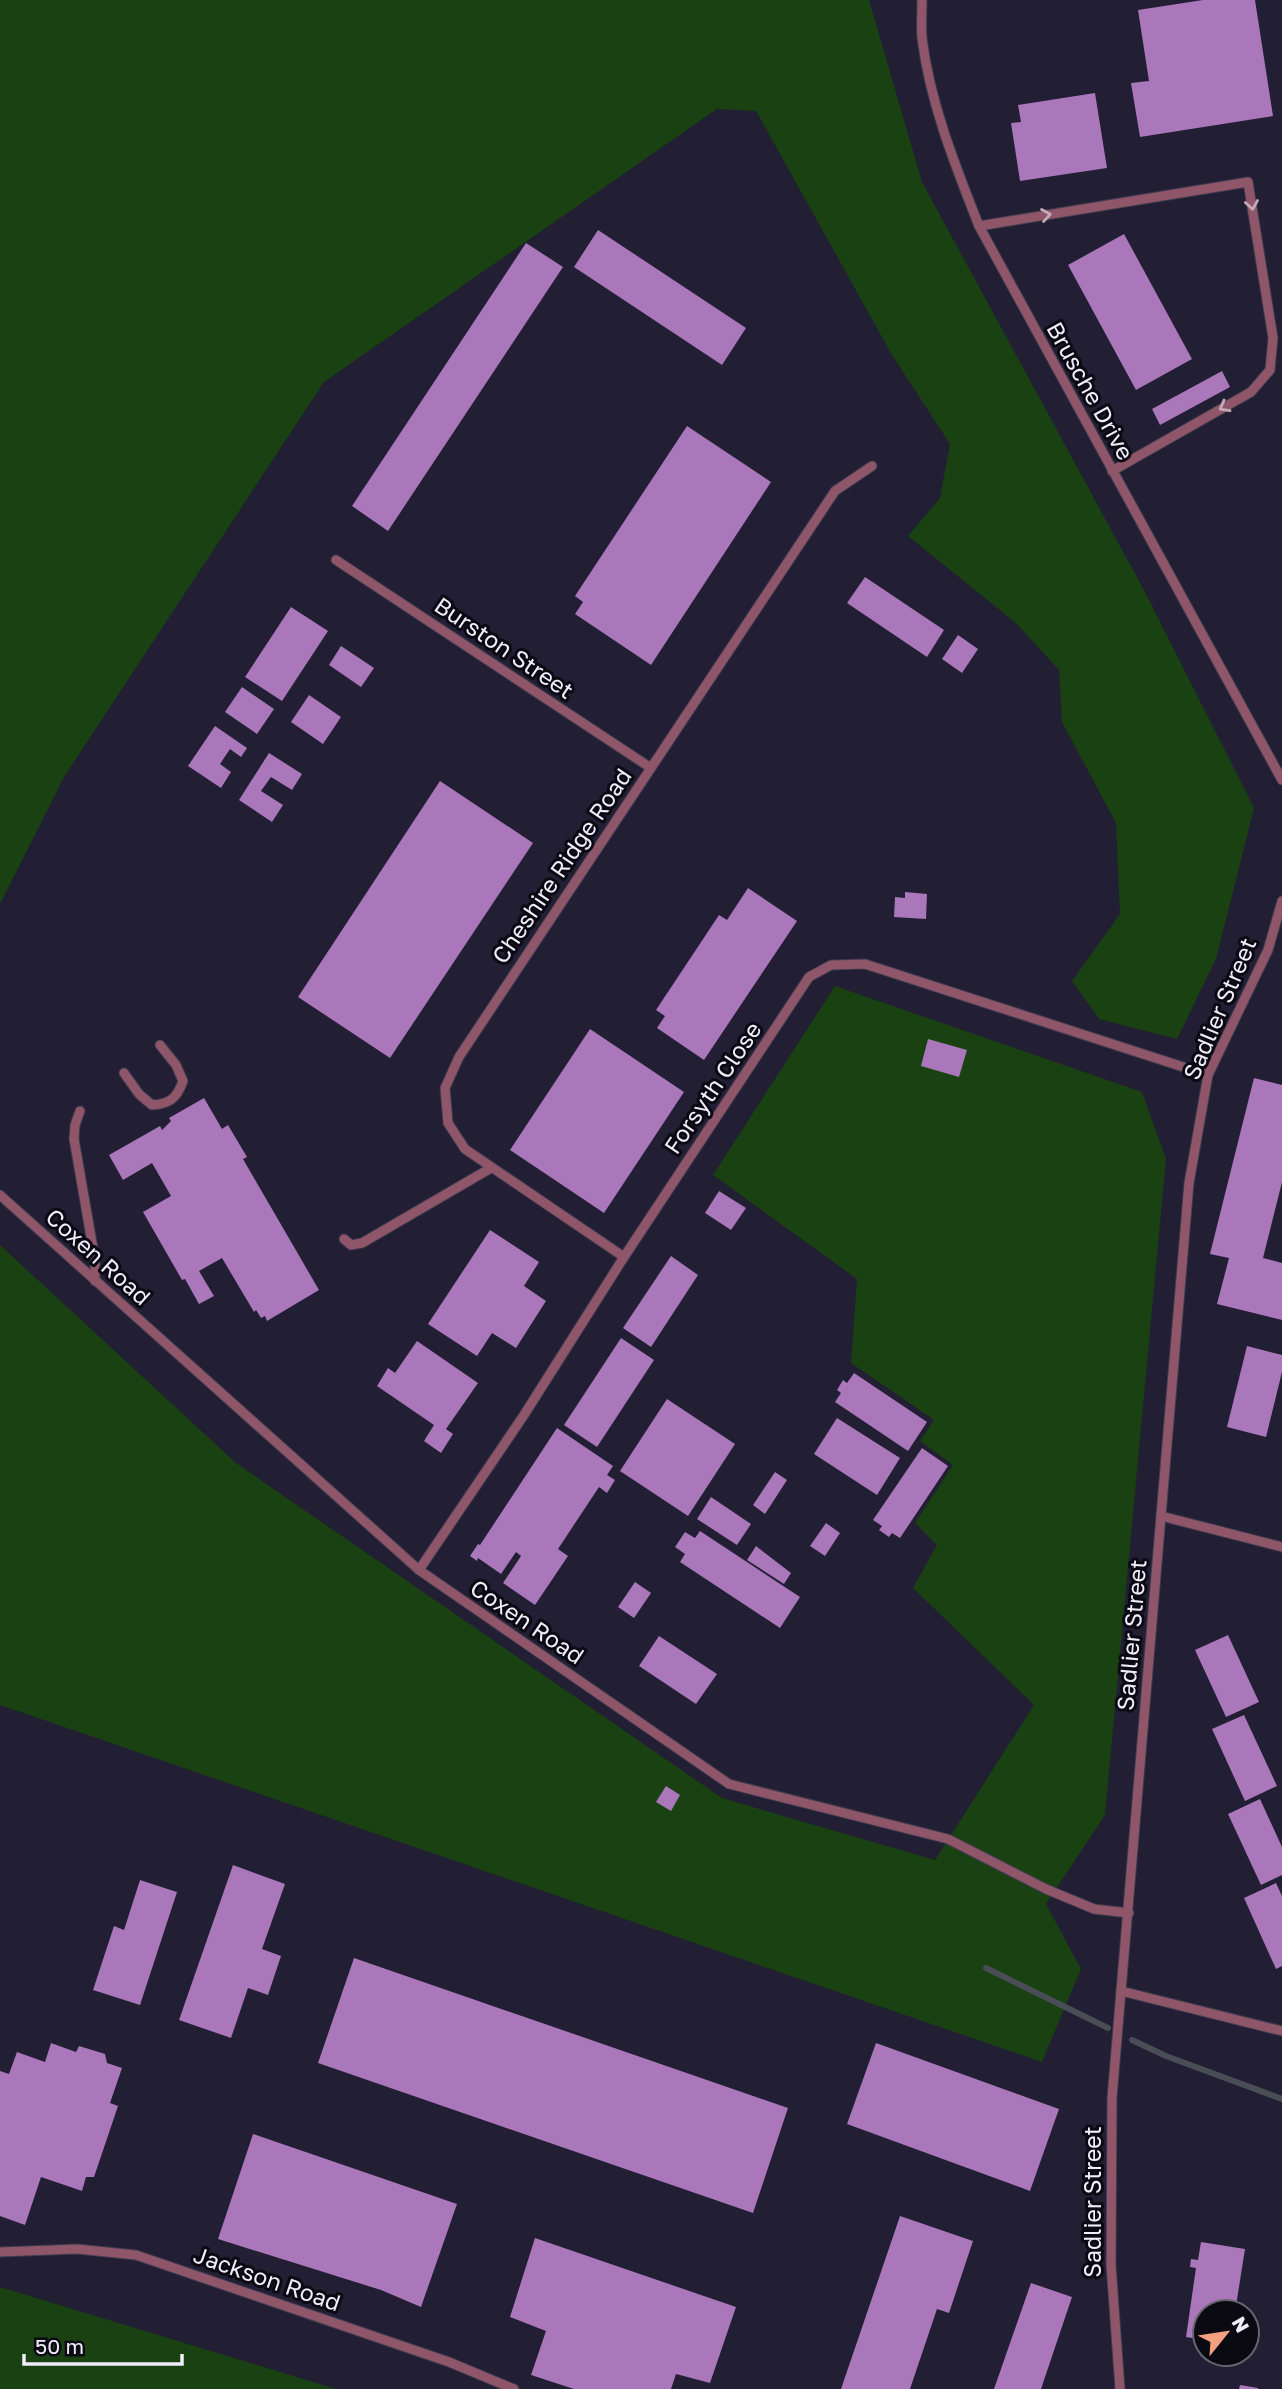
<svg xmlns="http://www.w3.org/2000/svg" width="1282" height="2389" font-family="'Golos Text',sans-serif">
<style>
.green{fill:#194112}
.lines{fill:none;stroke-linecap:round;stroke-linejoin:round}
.stream{stroke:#494e56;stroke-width:6}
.building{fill:#a977ba}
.service-casing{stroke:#3f3b4f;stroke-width:11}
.service{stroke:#8e5668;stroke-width:9}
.oneway{stroke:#c4aab9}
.labels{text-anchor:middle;stroke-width:6;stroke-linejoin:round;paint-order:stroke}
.street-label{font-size:23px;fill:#f0eefc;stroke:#0b0a13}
</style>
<rect width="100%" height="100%" fill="#221e33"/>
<g class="green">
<polygon points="0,0 869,0 922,182 1145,592 1254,808 1216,959 1177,1039 1099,1019 1072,981 1120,914 1116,823 1062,722 1059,670 1016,623 908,536 940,498 950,444 892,355 756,111 717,109 324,382 64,777 0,904"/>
<polygon points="835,986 1142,1092 1166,1159 1105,1815 1046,1904 1081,1969 1042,2062 0,1705 0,1245 236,1463 722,1798 935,1860 1034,1705 913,1588 937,1545 915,1523 953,1465 920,1441 934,1420 851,1363 857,1279 713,1175"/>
<polygon points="0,2287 336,2389 0,2389"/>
</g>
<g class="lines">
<g class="stream">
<polyline points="986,1968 1108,2028"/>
<polyline points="1132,2040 1166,2056 1282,2099"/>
</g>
</g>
<g class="building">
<polygon points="1203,0 1255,0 1273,116 1140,137 1131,83 1149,81 1138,10"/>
<polygon points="1095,93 1107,168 1020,181 1011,123 1021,122 1018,105"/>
<polygon points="598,230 746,328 722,365 574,267"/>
<polygon points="1124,234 1192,359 1136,390 1068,265"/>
<polygon points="526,243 563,267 388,531 352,506"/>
<polygon points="1222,371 1230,387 1160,425 1152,409"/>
<polygon points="687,426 771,482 651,665 575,614 583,602 575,596"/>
<polygon points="865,577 944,630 927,657 847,603"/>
<polygon points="291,607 328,631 282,701 245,677"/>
<polygon points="958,635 978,649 962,673 942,659"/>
<polygon points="341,646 374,668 361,687 329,665"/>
<polygon points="242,687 274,709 257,734 225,712"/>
<polygon points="309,695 341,717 323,744 291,722"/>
<polygon points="215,726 247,748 241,757 230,749 220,764 231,772 221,788 188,766"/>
<polygon points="269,753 302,774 292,790 271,777 261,791 283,805 272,822 239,800"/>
<polygon points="440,781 533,843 390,1058 298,997"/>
<polygon points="748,888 797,921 704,1060 657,1028 665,1016 656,1010 719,915 727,920"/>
<polygon points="905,892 927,894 926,919 894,917 895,897 905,898"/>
<polygon points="590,1029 684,1092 604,1213 510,1150"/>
<polygon points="928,1039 967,1050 959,1077 921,1066"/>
<polygon points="1254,1078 1282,1085 1282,1182 1263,1258 1282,1263 1282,1320 1217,1304 1229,1258 1210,1254"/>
<polygon points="204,1098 222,1129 228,1125 247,1157 243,1159 319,1290 267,1321 265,1316 261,1318 256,1310 254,1312 222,1258 199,1271 214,1296 199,1304 185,1279 182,1280 143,1212 171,1196 152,1163 123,1180 109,1155 160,1126 162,1130 171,1121 169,1118"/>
<polygon points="719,1191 746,1208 731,1230 705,1213"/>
<polygon points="490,1230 539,1262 524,1286 546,1301 516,1348 492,1333 477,1356 428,1324"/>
<polygon points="671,1256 698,1275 651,1347 623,1328"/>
<polygon points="621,1338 654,1360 597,1447 564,1425"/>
<polygon points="417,1341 478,1383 446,1429 453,1434 441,1453 424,1441 434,1425 377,1386 388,1368 395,1373"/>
<polygon points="1247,1346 1282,1355 1282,1372 1266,1437 1227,1427"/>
<polygon points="854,1373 927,1422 908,1451 835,1402 841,1393 837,1390 843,1380 847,1383"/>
<polygon points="667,1399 735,1444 688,1516 620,1471"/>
<polygon points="837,1418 900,1458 877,1495 814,1454"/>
<polygon points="557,1428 613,1466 607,1475 615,1480 607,1493 599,1487 558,1549 568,1556 535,1605 503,1583 521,1556 516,1552 501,1574 478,1558 477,1561 470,1556 478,1544 480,1545"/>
<polygon points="922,1448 948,1466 900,1538 892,1533 889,1537 879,1530 882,1526 873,1520"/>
<polygon points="775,1472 787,1480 765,1514 753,1505"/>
<polygon points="711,1497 751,1524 737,1545 697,1519"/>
<polygon points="826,1523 840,1533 825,1556 810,1546"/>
<polygon points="700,1531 800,1597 780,1628 680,1562 685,1554 675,1547 685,1532 695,1538"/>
<polygon points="756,1546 791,1573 784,1584 747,1560"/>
<polygon points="635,1582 651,1593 634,1618 618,1607"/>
<polygon points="1228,1635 1259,1702 1226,1717 1195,1650"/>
<polygon points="659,1636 717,1674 696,1704 639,1666"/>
<polygon points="1244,1715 1277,1786 1245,1801 1212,1729"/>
<polygon points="666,1786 680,1795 671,1811 656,1802"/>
<polygon points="1260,1799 1282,1847 1282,1875 1261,1885 1228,1814"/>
<polygon points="233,1865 285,1884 262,1949 281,1956 268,1995 248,1988 231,2038 179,2020"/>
<polygon points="140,1880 177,1892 140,2005 93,1990 114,1926 124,1930"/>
<polygon points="1276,1883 1282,1896 1282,1966 1276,1969 1244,1898"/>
<polygon points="354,1958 788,2108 753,2213 318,2063"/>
<polygon points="51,2043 76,2052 79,2046 105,2054 107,2063 122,2068 110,2103 118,2106 94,2177 86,2177 82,2191 41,2177 25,2225 0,2216 0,2071 9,2074 17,2052 45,2062"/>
<polygon points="876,2043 1059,2109 1030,2191 847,2124"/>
<polygon points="253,2134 457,2204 421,2307 381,2290 218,2239"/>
<polygon points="900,2216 973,2241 949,2313 937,2309 910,2389 841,2389"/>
<polygon points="535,2238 736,2307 710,2383 676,2374 671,2389 574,2389 531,2375 546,2331 510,2317"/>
<polygon points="1201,2242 1245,2249 1235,2312 1205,2312 1205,2340 1186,2337 1196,2268 1190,2267 1191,2259 1198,2260"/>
<polygon points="1031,2283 1072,2297 1041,2389 994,2389"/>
<polygon points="1240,2385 1258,2388 1258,2389 1239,2389"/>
</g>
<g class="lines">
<defs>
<g id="service">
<path d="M922 0C922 12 921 26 922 38 930 103 955 165 979 226L1282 780"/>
<polyline points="979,226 1248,182 1273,338 1270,370 1251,392 1112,471"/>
<polyline points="336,560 651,768"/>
<path d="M124 1073 139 1094 152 1105C170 1104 177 1098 183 1081L176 1065 160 1045"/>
<polyline points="80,1111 75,1125 74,1139 95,1260 95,1281"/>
<polyline points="0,1195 419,1570 729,1784 948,1839 1046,1889 1094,1909 1129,1913"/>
<polyline points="344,1239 351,1245 362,1243 491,1168"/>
<polyline points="624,1257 465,1149 448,1123 445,1088 459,1057 835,491 872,466"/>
<polyline points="1161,1516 1282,1547"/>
<polyline points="419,1570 524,1415 624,1257 809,977 831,965 865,964 1208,1075"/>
<polyline points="1121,1991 1282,2031"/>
<polyline points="0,2252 77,2249 136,2255 449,2362 514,2389"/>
<polyline points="1120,2389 1111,2265 1112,2098 1189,1183 1208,1075 1268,950 1282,901"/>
</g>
</defs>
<use href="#service" class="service-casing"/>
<use href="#service" class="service"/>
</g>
<defs><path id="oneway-chevron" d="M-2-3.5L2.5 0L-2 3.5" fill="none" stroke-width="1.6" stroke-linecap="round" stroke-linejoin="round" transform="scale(1.75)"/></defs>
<g class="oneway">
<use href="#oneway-chevron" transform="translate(1252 205) rotate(81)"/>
<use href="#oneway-chevron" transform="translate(1046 215) rotate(-9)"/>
<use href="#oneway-chevron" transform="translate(1224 407) rotate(151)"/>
</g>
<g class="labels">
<g class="street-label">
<text transform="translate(1090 391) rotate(61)" y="8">Brusche Drive</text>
<text transform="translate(504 648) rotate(34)" y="8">Burston Street</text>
<text transform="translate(562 866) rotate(-56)" y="8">Cheshire Ridge Road</text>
<text transform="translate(1220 1009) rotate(-67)" y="8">Sadlier Street</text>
<text transform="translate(713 1088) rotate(-56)" y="8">Forsyth Close</text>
<text transform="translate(98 1257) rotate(42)" y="8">Coxen Road</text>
<text transform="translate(527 1622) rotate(34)" y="8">Coxen Road</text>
<text transform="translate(1132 1635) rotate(-85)" y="8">Sadlier Street</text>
<text transform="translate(1093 2202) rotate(-90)" y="8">Sadlier Street</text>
<text transform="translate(267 2279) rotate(19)" y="8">Jackson Road</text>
</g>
</g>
<g transform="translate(1226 2333) rotate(60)"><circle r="33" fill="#0b0a13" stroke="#676570" stroke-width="2"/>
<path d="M0-5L12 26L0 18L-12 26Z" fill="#f2a07f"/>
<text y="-10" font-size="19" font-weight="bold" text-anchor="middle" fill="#f0eefc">N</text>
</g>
<path d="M24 2354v10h158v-10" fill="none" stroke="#f0eefc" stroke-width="3.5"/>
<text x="35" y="2354" font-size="21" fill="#f0eefc" stroke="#0b0a13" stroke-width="5" paint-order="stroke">50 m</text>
</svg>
